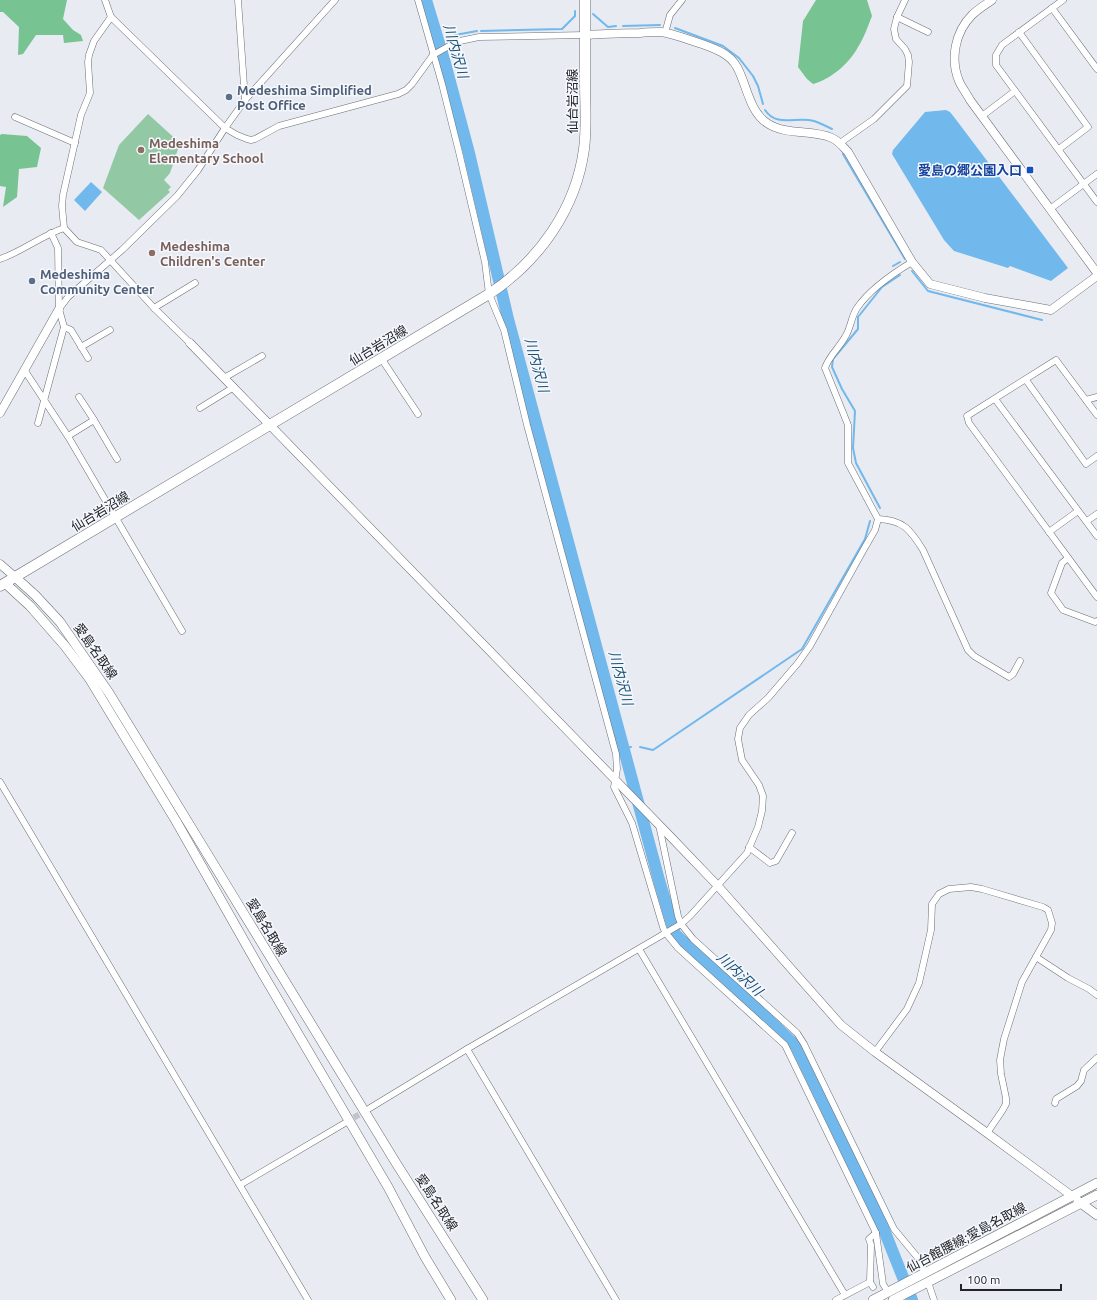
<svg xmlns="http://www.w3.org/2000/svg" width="1097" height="1300" font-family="Ubuntu,'Noto Sans JP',sans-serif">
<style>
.green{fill:#92c8a3}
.forest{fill:#78c392}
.water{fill:#71b8ec}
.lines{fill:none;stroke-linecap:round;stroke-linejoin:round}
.stream{stroke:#71b8ec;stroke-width:2}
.river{stroke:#71b8ec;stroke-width:12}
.minor-tunnel{stroke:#c1c3c9;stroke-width:6;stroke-dasharray:6 3;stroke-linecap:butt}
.minor-casing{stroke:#6b6e73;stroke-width:7}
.tertiary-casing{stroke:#6b6e73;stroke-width:9}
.secondary-casing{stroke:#6b6e73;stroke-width:10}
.primary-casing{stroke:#6b6e73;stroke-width:11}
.minor{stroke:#fff;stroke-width:6}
.tertiary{stroke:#fff;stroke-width:8}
.secondary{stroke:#fff;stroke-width:9}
.primary{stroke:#fff;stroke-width:10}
.service-dot{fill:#5c6f8a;stroke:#f5f9ff;stroke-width:1.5}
.education-dot{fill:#8d6e63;stroke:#f5f9ff;stroke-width:1.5}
.transit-dot{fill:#1a4fb4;stroke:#f5f9ff;stroke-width:1.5}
.labels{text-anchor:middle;stroke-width:3;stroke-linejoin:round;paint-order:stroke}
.service-label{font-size:13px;font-weight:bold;fill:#4e5e75;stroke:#f5f9ff;text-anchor:start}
.street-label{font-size:13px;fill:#232426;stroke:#f5f9ff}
.education-label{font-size:13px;font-weight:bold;fill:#785e54;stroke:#f5f9ff;text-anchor:start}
.transit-label{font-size:13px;font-weight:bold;fill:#164399;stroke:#f5f9ff;text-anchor:end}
.water-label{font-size:14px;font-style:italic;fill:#1a4f72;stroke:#f5f9ff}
</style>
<rect width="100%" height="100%" fill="#e8ebf2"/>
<polygon class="green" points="148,114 180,143 170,173 164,180 171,187 168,190 170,192 139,220 103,188 119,145"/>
<g class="forest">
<polygon points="0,0 67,0 63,19 73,30 81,35 83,41 64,43 63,35 36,35 23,54 18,55 19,27 3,12 0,12"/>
<path d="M816 0H867L872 16C868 26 864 38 858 47 849 64 831 79 813 84L807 79 798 67 803 21Z"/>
<polygon points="2,134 27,136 41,148 37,167 19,169 17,197 3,207 6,187 0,186 0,135"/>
</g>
<g class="water">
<polygon points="946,110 950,112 954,117 1068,268 1051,281 1010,266 1008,268 954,251 944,240 892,154 893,150 925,112"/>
<polygon points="91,182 102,192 85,211 74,200"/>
</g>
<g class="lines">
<g class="stream">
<polyline points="593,14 608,27 616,26"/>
<polyline points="623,26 660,25"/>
<polyline points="675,28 723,46 739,58 753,76 758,86 763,104"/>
<polyline points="481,31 562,29 575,16 575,11"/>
<polyline points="455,35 477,31"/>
<polyline points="439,45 442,42"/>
<path d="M765 110C777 128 796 116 814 121 820 123 826 126 832 129"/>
<polyline points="843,154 905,259"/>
<polyline points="893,266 900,262"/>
<polyline points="912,271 928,291 1042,320"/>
<polyline points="880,508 856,463 853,448 855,411 842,389 832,367 833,359 858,329 858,317 882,287 900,275"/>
<polyline points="640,747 653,750 802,649 865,539 870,521"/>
<polyline points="623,748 631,747"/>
</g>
<polyline class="river" points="426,0 445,63 469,153 508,319 659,880 675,934 692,950 731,984 796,1046 882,1225 912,1300"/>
<polyline class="minor-tunnel" points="346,1122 367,1110"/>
<defs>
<g id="minor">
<polyline points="105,0 111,17 225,128 237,135 247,139 251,140 255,139 279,126 398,94 406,90 412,84 433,55 449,46 460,41 479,37 585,35"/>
<polyline points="238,0 245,100"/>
<polyline points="418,0 442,84 459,152 485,262 489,294 504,330 527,425 616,754 617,769 614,787 632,823 663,927 665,932 678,948 785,1045 876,1233 883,1284 888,1292"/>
<polyline points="1063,0 1002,45 996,55 996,65 1097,202"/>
<polyline points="1052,8 1097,69"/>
<polyline points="111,17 94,41 89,55 88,62 90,93 81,115 63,195 62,206 64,228 77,242 101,250 154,308 190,343"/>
<polyline points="897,17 928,32"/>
<polyline points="1019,32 1088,127 1059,149"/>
<polyline points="665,33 670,15 682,0"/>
<polyline points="982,116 1015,91"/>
<polyline points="15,117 75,143"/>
<polyline points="840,143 874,119 907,86 909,62 908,55 905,49 896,39 894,29 897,17 905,0"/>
<polyline points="1050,209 1097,174"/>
<polyline points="51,233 58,248 59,309 64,327 71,330 88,358"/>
<path d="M0 259C23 251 41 236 64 228"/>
<polyline points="154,308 195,283"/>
<polyline points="59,309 68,297 122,250 177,196 198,170 225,128 245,100 335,0"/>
<polyline points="81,347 110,330"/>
<polyline points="381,358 418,414"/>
<polyline points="25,371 69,438 182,631"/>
<polyline points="224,378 262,356"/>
<polyline points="1026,380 1086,464 1097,456"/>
<polyline points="995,399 1097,536"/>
<polyline points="1086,400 1097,397"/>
<polyline points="200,408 234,387"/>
<polyline points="1097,415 1056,360 967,416 969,423 1097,597"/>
<polyline points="94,420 117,459"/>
<polyline points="38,423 64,327"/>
<polyline points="68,436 94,420 79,397"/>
<path d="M878 519C903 520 910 529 923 550L968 650 974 656 1009 677 1013 674 1020 661"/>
<polyline points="1087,521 1097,514"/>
<polyline points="1049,532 1078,511"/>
<polyline points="1068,558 1062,563 1051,593 1063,610 1095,622 1097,621"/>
<polyline points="0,782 308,1300"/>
<polyline points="659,825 678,916 681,924 693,939 797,1033 804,1044 894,1229 918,1258 925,1273"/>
<polyline points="749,847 770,863 776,861 792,833"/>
<polyline points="639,949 845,1295"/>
<polyline points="1036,957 1068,978 1089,989 1097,995"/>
<polyline points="467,1049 616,1300"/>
<polyline points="875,1052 907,1009 919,983 931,930 932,904 939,894 949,889 971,887 982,889 1043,907 1048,910 1052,923 1051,930 1022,982 1004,1039 1000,1060 1001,1074 1006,1098 1006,1104 1002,1111 987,1133"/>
<polyline points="1055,1103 1056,1099 1077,1086 1081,1081 1084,1070 1097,1058"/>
<path d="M370 1108 467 1049 681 924 690 916 747 853 758 827 762 811 763 796 759 785 742 760 738 739 740 728 749 715 768 698 798 663 810 646 864 549 875 530 878 519 848 463V425L825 368C829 356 839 348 845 337 851 328 851 317 857 308 870 289 892 274 912 262"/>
<polyline points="240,1185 345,1123"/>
<polyline points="928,1282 934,1300"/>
<polyline points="873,1287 870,1282 871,1245 869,1239 876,1233"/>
<polyline points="836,1300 870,1282"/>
</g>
<g id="tertiary">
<path d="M992 0C985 5 978 9 972 15 955 32 950 59 959 81 962 88 967 94 970 100L1097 273"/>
<path d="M585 35C603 34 622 33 640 33 647 32 654 32 661 32 675 34 689 40 702 44 716 49 730 54 737 67 747 85 749 111 767 123 786 136 812 129 832 138 839 141 843 147 848 152L912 262 930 284 985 298 1051 310 1097 276"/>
<polyline points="190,343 668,834 717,885 841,1025 875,1052 987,1133 1072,1196"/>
<polyline points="0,413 59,309"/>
<polyline points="0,564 15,577"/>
</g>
<g id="secondary">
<polyline points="15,577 35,595 60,622 109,693 396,1163 483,1300"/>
<polyline points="5,583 30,606 65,646 89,678 176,821 260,969 388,1187 425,1257 451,1300"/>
<polyline points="1078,1201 1097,1215"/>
<polyline points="873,1300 1097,1183"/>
<polyline points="893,1300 1097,1195"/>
</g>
<path id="primary" d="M0 586 489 294C539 261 576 209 584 149 587 127 585 104 585 82 585 55 585 27 585 0"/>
</defs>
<use href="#minor" class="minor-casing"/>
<use href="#tertiary" class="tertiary-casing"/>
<use href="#secondary" class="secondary-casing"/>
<use href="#primary" class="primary-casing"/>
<use href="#minor" class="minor"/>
<use href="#tertiary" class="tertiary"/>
<use href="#secondary" class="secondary"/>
<use href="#primary" class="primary"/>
</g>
<g class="service-dot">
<circle cx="229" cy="97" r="4"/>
<circle cx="32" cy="281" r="4"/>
</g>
<g class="education-dot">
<circle cx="141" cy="150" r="4"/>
<circle cx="152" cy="253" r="4"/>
</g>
<rect class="transit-dot" x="1026" y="166" width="8" height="8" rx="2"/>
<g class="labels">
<g class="service-label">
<text x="237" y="95">Medeshima Simplified<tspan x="237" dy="15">Post Office</tspan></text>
<text x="40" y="279">Medeshima<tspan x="40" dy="15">Community Center</tspan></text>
</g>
<g class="street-label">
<text transform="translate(572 101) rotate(-90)" y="5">仙台岩沼線</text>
<text transform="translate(378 345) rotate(-31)" y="5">仙台岩沼線</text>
<text transform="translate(100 511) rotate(-31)" y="5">仙台岩沼線</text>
<text transform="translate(96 651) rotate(55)" y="5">愛島名取線</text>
<text transform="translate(267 927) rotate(59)" y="5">愛島名取線</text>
<text transform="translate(437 1202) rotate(57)" y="5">愛島名取線</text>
<text transform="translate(966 1237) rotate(-28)" y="5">仙台館腰線;愛島名取線</text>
</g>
<g class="education-label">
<text x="149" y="148">Medeshima<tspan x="149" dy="15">Elementary School</tspan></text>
<text x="160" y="251">Medeshima<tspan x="160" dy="15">Children's Center</tspan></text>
</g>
<g class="transit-label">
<text x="1022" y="175">愛島の郷公園入口</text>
</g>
<g class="water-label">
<text transform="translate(456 51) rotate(74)" y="5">川内沢川</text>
<text transform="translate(537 365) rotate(75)" y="5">川内沢川</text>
<text transform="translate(621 678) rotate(75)" y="5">川内沢川</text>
<text transform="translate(740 974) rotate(43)" y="5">川内沢川</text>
</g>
</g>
<path d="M961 1284v6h100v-6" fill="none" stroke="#232426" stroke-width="2"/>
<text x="967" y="1284" font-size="12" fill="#232426" stroke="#f5f9ff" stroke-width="3" paint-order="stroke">100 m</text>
</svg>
